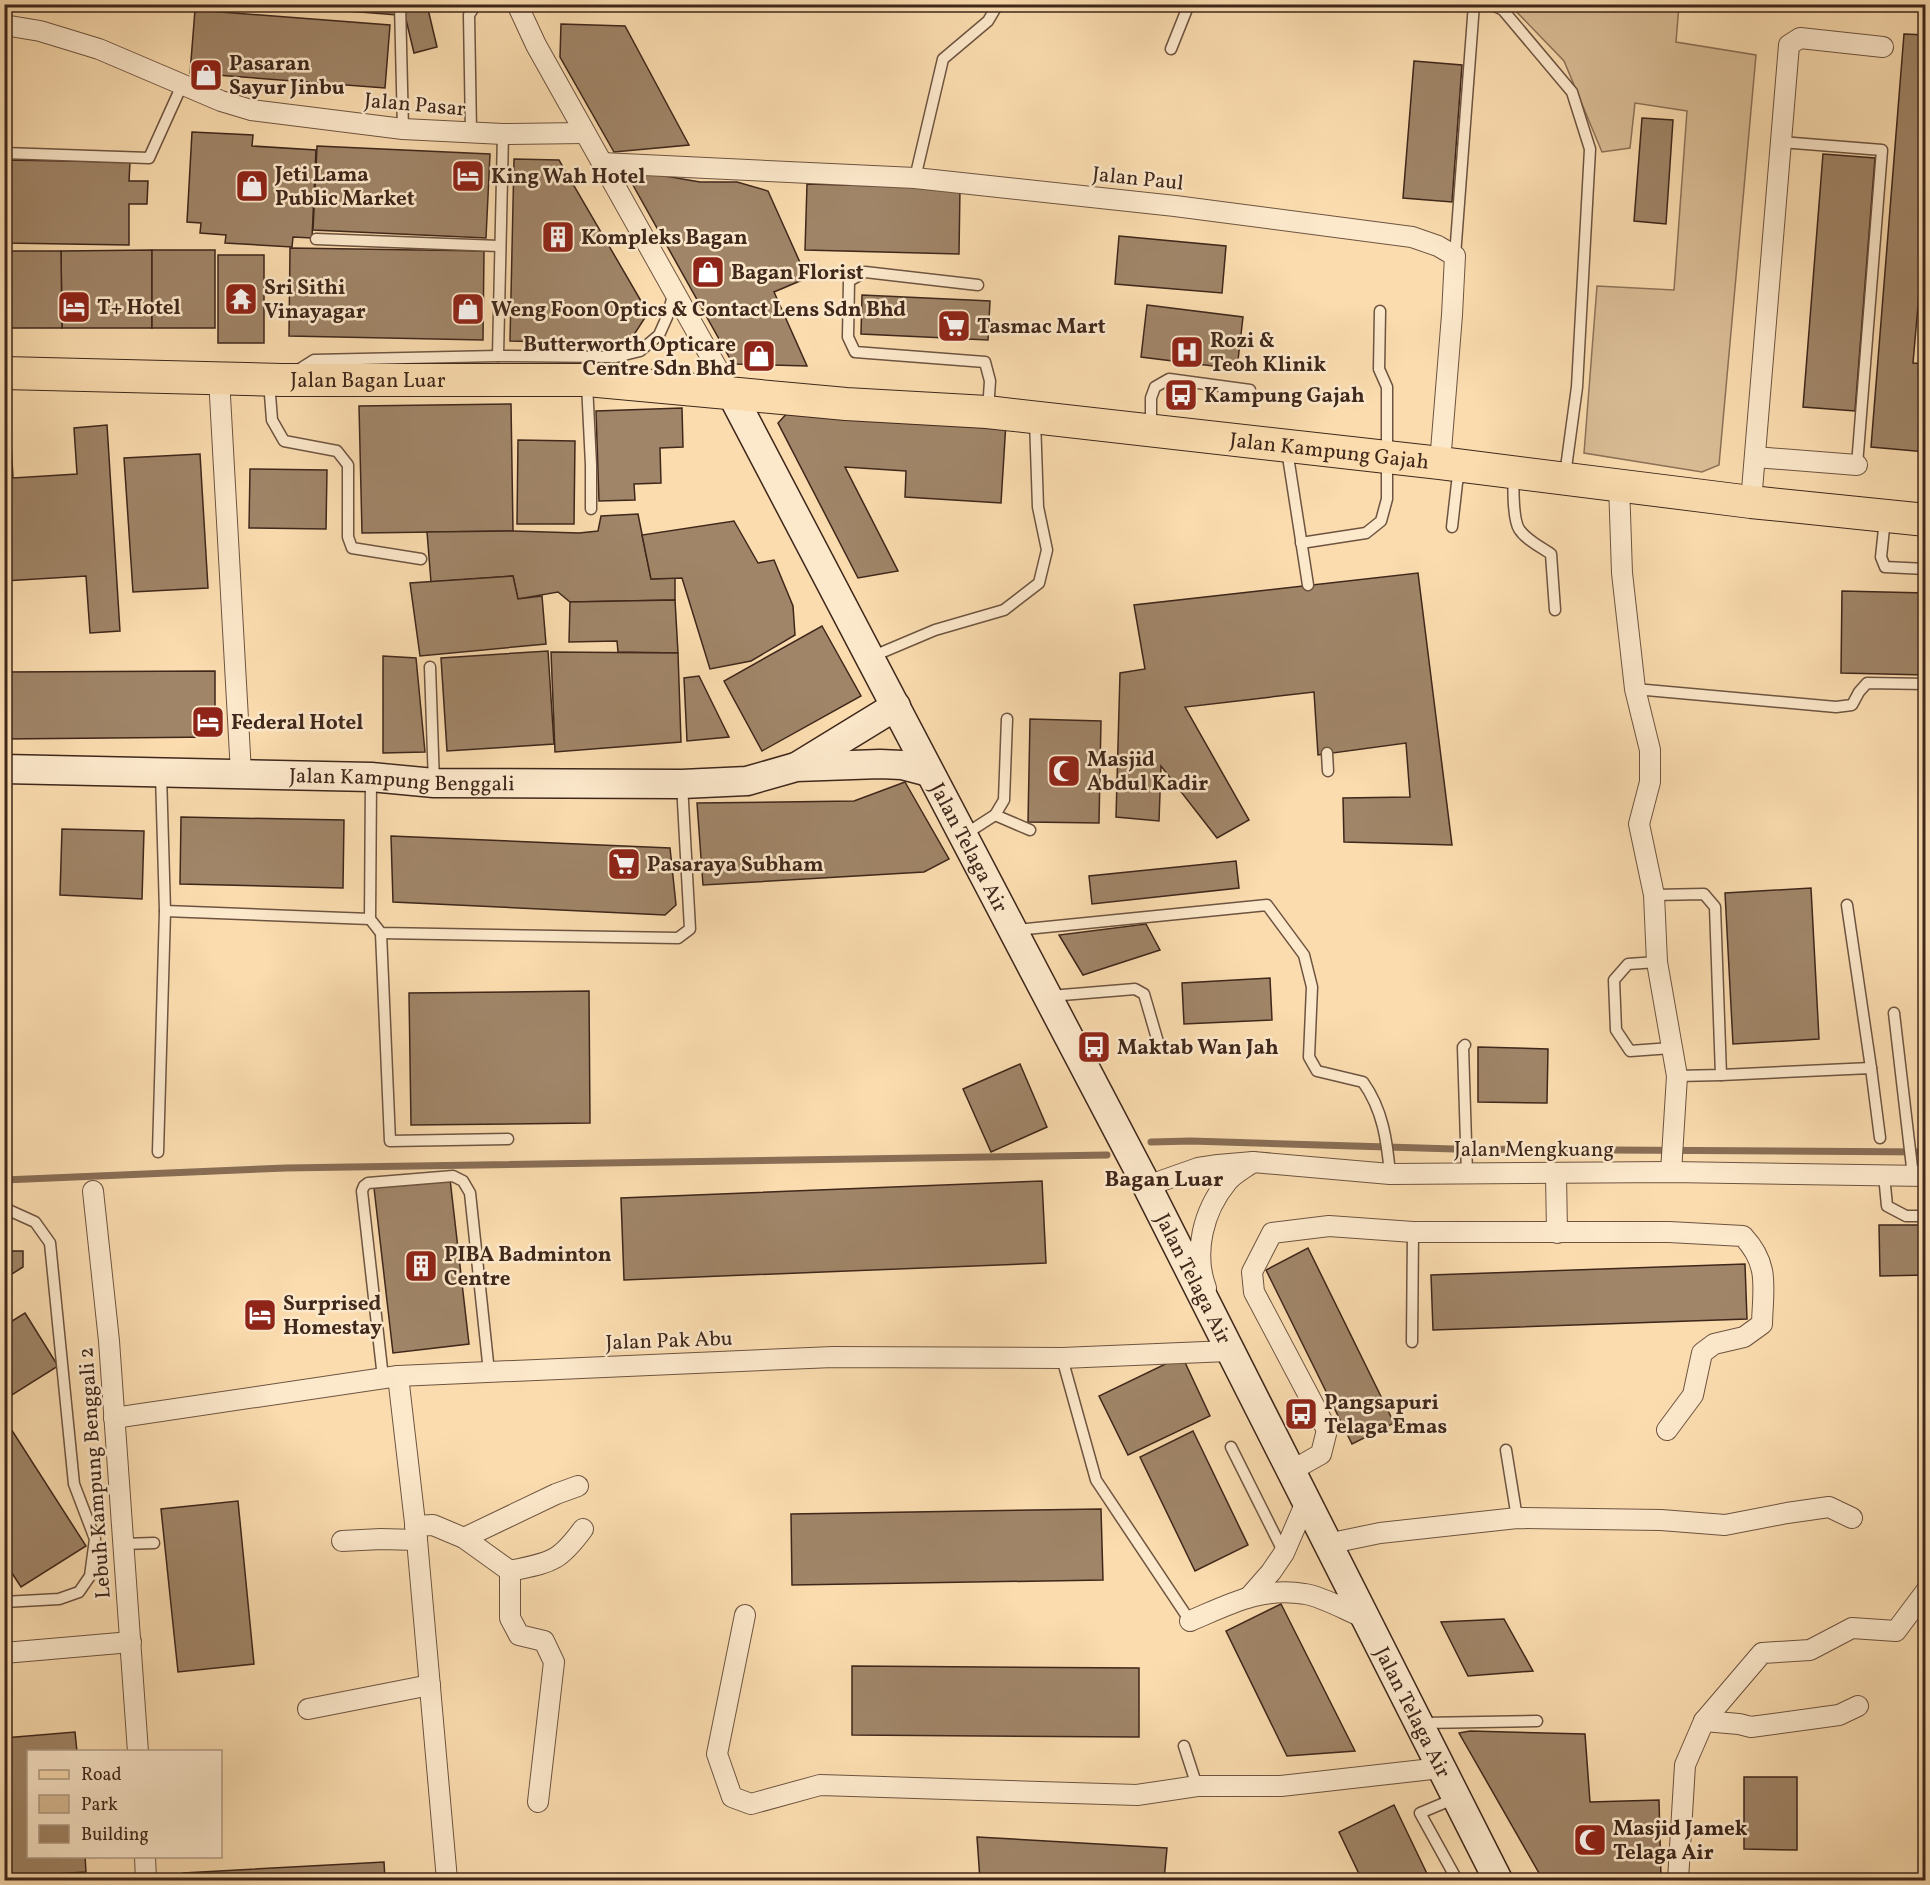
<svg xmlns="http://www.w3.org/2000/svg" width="1930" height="1885" font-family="Vollkorn,serif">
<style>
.green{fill:#dabd96;stroke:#8c7258;stroke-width:1.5}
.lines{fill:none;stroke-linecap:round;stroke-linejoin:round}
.stream{stroke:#896e56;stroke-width:7}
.building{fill:#a08568;stroke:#3f271b;stroke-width:1.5}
.lane-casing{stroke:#6e5440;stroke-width:13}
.street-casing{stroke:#6e5440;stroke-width:22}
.secondary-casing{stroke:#3f271b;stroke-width:31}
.primary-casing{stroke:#3f271b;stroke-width:34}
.lane{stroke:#fce8cb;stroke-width:10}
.street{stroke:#fce8cb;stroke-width:20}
.secondary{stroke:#fce8cb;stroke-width:28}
.primary{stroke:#fadcaf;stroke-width:32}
.labels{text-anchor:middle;stroke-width:5;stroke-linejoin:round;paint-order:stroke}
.poi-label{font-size:21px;font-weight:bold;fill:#3f271b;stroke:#fce8cb;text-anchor:start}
.street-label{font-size:21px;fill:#3f271b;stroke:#fce8cb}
.neighbourhood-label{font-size:22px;font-weight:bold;fill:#3f271b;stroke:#fce8cb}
</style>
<rect width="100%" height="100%" fill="#fadcaf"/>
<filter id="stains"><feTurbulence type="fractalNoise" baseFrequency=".00333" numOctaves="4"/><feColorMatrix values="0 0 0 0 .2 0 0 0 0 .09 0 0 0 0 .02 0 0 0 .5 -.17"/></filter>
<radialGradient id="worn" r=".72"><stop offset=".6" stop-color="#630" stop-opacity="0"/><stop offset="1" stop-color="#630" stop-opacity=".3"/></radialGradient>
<polygon class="green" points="1510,5 1679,5 1676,42 1756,55 1719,465 1702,472 1584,453 1597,286 1674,290 1687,111 1635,103 1630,148 1602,152 1564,61"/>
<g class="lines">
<g class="stream">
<polyline points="1151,1142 1191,1141 1454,1149 1926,1152"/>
<polyline points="4,1180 286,1168 1107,1155"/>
</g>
</g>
<g class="building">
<polygon points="259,4 397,4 397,15"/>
<polygon points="427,5 437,47 414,53 404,11"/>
<polygon points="195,10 390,25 385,88 190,73"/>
<polygon points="561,24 625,26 689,145 614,152 560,57"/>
<polygon points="1904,34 1926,35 1926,213 1913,363 1926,364 1926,452 1871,447"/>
<polygon points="1414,61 1462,65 1452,202 1403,198"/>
<polygon points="1642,118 1673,120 1666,224 1634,221"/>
<polygon points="192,132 253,135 252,146 316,150 312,238 293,237 292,247 225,243 226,235 200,233 201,223 187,222"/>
<polygon points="317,146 490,154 486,238 313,230"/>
<polygon points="1823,154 1875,158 1855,411 1803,407"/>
<polygon points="514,159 559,160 648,313 628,344 510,341"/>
<polygon points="4,160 130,162 129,181 148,181 147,204 129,204 129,245 4,243"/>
<polygon points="624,169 700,182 737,182 768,191 807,278 774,292 807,366 733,364"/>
<polygon points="807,184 960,188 959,254 805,250"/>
<polygon points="1119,236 1226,246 1222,293 1115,284"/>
<polygon points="290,248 484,251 483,340 289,336"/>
<polygon points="152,250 152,328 62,328 61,251"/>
<rect x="152" y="250" width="63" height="78"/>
<polygon points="4,251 61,251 62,328 4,328"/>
<rect x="218" y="255" width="46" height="88"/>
<polygon points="862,295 990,301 988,340 861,334"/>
<polygon points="1147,305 1243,317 1237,369 1141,357"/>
<polygon points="511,404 513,531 362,533 359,406"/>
<polygon points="9,407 13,478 77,474 74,428 107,425 120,631 90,633 86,576 4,581 4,408"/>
<polygon points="682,408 683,447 660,448 661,483 634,484 635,500 599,501 596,411"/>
<polygon points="791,409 1006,422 1001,503 905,497 906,471 845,467 898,571 858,578 778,423"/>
<polygon points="518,440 575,441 574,524 517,524"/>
<polygon points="200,454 208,588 133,592 124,458"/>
<polygon points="250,469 327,470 326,529 249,528"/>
<polygon points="638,514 651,579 675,578 675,600 570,602 558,592 518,599 513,576 431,582 427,532 513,531 579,533 598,531 601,516"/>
<polygon points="734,521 758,563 774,560 793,606 795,635 751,661 710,669 682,578 651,579 642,535"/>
<polygon points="1418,573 1452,845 1344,842 1343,798 1410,797 1406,743 1318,755 1314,692 1185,707 1249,820 1217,838 1161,766 1159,821 1116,817 1120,673 1145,669 1134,605"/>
<polygon points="513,576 518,599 542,596 546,644 420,656 410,583"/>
<polygon points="1842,591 1926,593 1926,675 1841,673"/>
<polygon points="675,600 678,653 618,652 617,641 569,642 570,602"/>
<polygon points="822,626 861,696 762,751 724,681"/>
<polygon points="548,651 554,744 447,751 441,658"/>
<polygon points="551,652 678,653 681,742 555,752"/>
<polygon points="383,656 416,658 425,752 383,753"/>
<polygon points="215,671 215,737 4,739 4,672"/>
<polygon points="699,676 729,737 687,741 684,678"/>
<polygon points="1030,719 1101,721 1099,823 1028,822"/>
<polygon points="905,782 949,859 924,872 703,885 697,803 854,801"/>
<polygon points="181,817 344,820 343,888 180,884"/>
<polygon points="62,829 144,831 142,899 60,895"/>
<polygon points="391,836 670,848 676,905 665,915 393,902"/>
<polygon points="1236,861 1239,888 1092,904 1089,876"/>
<polygon points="1811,888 1819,1039 1733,1044 1725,893"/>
<polygon points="1146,924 1160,950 1083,975 1059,935"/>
<polygon points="1270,978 1272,1020 1184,1024 1182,983"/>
<polygon points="589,991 590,1123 411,1125 409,993"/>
<polygon points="1478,1047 1548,1049 1547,1103 1478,1102"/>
<polygon points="1020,1064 1047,1127 991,1152 963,1089"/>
<polygon points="450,1179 469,1344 393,1353 374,1188"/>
<polygon points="1042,1181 1046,1263 624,1280 621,1198"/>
<polygon points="1879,1225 1926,1225 1926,1275 1880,1276"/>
<polygon points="1308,1248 1394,1423 1352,1444 1266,1270"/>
<polygon points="4,1251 23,1251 23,1267 4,1279"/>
<polygon points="1745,1264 1747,1319 1433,1330 1431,1275"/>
<polygon points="25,1313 58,1366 4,1400 4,1326"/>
<polygon points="1182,1356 1210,1416 1128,1455 1099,1396"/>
<polygon points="4,1418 86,1546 21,1587 4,1561"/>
<polygon points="1193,1431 1248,1545 1195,1571 1140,1457"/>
<polygon points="238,1501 254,1664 178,1672 161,1509"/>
<polygon points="1101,1509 1103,1580 792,1585 791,1514"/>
<polygon points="1281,1604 1355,1751 1287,1756 1226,1631"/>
<polygon points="1504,1619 1533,1671 1468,1676 1441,1622"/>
<polygon points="852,1666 1139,1668 1139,1737 852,1735"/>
<polygon points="1470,1731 1585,1734 1590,1802 1659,1800 1661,1879 1543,1880 1459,1733"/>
<polygon points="75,1732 77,1752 28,1752 28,1856 85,1856 86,1872 54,1874 54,1880 12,1880 4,1777 4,1738"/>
<polygon points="1744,1777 1797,1777 1797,1850 1744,1849"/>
<polygon points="1394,1805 1430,1880 1362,1880 1339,1832"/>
<polygon points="977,1837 1167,1848 1164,1880 980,1880"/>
<polygon points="384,1862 385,1880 183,1880 183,1873"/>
</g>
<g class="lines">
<defs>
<g id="lane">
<polyline points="400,4 403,129"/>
<polyline points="1491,4 1503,10 1572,92 1590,149 1577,387 1565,475"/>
<polyline points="1171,49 1189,4"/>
<polyline points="471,132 469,15 476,4"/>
<polyline points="1781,142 1882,150 1857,465"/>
<polyline points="4,153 149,158 182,85"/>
<polyline points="915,178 943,59 988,21 998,4"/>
<polyline points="316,239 499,246"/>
<polyline points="1455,256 1474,4"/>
<polyline points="978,285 865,272 849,281 848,337 855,352 985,362 990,381 988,410"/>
<polyline points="498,356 503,134"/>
<polyline points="295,372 314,360 498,356 616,357 640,351 659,335 667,317 674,292"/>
<polyline points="269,382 272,420 284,441 337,451 348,465 348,537 352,548 421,559"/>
<polyline points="587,384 591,465 591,509"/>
<polyline points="1151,428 1151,398 1155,387 1169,379 1250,390"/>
<polyline points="1287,450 1308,585"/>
<path d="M1514 476C1513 488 1513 519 1519 529 1526 540 1541 547 1551 554L1555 610"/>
<polyline points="1885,519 1881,557 1885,567 1926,569"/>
<polyline points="1452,527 1457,483 1461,469"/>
<polyline points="1301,543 1366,533 1381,521 1387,499 1387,387 1379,369 1380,311"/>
<polyline points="871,657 935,630 1004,610 1039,583 1047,550 1038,507 1035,420"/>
<polyline points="430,667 434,783"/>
<polyline points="1635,689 1836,707 1852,705 1859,692 1867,683 1926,684"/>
<polyline points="1327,753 1328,771"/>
<polyline points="371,777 370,919 381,933 678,938 690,929 682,784"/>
<polyline points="995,815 1030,830"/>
<polyline points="964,835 995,815 1004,800 1007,719"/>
<polyline points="1654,895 1704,894 1715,907 1721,1075 1677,1076"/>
<polyline points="1847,905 1871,1068"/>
<polyline points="165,911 370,919"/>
<path d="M1016 930 1267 905 1304 955 1312 987 1309 1057 1317 1071 1363 1082C1383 1110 1387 1141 1390 1174"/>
<polyline points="381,933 390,1141 508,1139"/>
<polyline points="1657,962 1628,964 1614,980 1616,1030 1630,1051 1671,1048"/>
<polyline points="1050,996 1135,989 1144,994 1158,1042"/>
<polyline points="1894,1013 1913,1176"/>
<polyline points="1465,1045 1463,1047 1467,1174"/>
<polyline points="1721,1075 1871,1068 1880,1138"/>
<polyline points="158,1152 165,911 161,774"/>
<polyline points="1884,1175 1887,1206 1906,1216 1926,1216"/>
<polyline points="4,1208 35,1222 50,1243 74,1484 95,1539 90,1576 79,1592 59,1599 4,1602"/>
<polyline points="1412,1342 1413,1232"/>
<polyline points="1062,1358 1096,1480 1190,1621"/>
<polyline points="383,1378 362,1191 364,1186 368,1183 453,1176 463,1181 470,1193 489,1372"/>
<polyline points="1231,1447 1284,1553"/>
<polyline points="1506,1450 1517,1518"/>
<polyline points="123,1544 154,1543"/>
<polyline points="1422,1723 1537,1721"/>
<polyline points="1184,1746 1197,1786"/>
<polyline points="1456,1798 1420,1813 1457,1880"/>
</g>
<g id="street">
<polyline points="517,4 536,45 731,393"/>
<polyline points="4,25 40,31 99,49 221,101 251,110 403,129 503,134 585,133"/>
<polyline points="602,163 915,178 1175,206 1412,237 1438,246 1455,256 1452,315 1440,463"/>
<polyline points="219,378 241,773"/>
<polyline points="1755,457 1857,465"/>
<polyline points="1619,484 1622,573 1635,689 1650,750 1650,782 1639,824 1654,895 1657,962 1677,1076 1671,1172"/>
<polyline points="1751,502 1789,45 1800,38 1883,47"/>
<polyline points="1556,1174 1557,1233"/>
<polyline points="1147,1186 1198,1168 1218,1165 1253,1162 1390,1174 1671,1172 1926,1176"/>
<polyline points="93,1191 109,1341 138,1752"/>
<path d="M1206 1288C1193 1253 1203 1211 1227 1182 1233 1174 1245 1168 1253 1162"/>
<polyline points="398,1376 417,1540 447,1880"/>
<polyline points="114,1418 398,1376 833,1357 1062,1358 1229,1351 1224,1338"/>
<path d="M1291 1471 1321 1454 1327 1430 1254 1292 1252 1272 1272 1233 1329 1226 1413 1232H1669L1743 1236C1770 1265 1763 1287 1762 1324L1744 1337 1714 1344 1702 1353 1693 1395 1667 1430"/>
<polyline points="415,1526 433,1525 464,1538 510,1571 510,1618 519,1635 544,1641 554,1662 538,1802"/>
<polyline points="464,1538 556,1494 578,1486"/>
<polyline points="342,1541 381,1539 417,1540"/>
<polyline points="1327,1544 1380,1533 1517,1518 1661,1520 1725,1525 1787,1513 1829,1507 1852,1518"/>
<path d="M510 1571C551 1562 558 1563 583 1529"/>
<polyline points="1250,1596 1271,1572 1284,1553 1306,1502"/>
<polyline points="745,1615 717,1754 732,1797 751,1804 820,1785 1137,1795 1197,1786 1281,1786 1441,1768"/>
<path d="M1190 1621C1228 1605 1262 1586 1305 1594 1324 1597 1347 1611 1365 1618"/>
<polyline points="4,1653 131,1642"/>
<polyline points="308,1709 430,1685"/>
<polyline points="1704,1721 1739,1724 1751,1727 1839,1715 1858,1706"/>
<polyline points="145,1856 146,1880"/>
<polyline points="1678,1880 1685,1765 1704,1721 1762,1653 1810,1650 1852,1628 1896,1631 1926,1591"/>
</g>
<g id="secondary">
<path id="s1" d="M731 393 1147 1186 1498 1880"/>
<polyline points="798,766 896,706"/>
<path id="s2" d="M4 769 371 777 434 783 682 784 747 781 796 767 880 764 902 765 929 772"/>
</g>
<g id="primary">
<path id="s3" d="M4 373 282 380H587L846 404 987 412 1440 463 1751 502 1926 520"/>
</g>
</defs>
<use href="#lane" class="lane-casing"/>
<use href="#street" class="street-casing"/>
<use href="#secondary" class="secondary-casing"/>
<use href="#primary" class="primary-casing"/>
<use href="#lane" class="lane"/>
<use href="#street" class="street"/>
<use href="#secondary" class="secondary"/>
<use href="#primary" class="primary"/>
</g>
<defs>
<symbol id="shop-square" viewBox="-11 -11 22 22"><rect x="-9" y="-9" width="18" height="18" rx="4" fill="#8f2418" stroke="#fce8cb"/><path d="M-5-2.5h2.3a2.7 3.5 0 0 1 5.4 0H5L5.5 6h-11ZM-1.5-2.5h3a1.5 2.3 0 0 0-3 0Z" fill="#fff"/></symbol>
<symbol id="hotel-square" viewBox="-11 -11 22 22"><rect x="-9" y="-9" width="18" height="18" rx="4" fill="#8f2418" stroke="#fce8cb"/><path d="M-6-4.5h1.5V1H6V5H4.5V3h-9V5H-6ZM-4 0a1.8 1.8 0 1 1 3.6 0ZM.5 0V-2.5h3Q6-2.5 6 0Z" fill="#fff"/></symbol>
<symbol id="building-square" viewBox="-11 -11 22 22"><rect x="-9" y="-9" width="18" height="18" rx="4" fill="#8f2418" stroke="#fce8cb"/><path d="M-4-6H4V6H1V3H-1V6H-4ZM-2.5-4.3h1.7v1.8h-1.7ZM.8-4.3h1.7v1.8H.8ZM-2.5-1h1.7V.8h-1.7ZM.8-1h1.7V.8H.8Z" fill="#fff"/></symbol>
<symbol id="temple-square" viewBox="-11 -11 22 22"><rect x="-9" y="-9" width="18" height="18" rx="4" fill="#8f2418" stroke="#fce8cb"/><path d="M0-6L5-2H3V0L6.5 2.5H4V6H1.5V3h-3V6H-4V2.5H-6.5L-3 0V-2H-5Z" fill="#fff"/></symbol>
<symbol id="supermarket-square" viewBox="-11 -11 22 22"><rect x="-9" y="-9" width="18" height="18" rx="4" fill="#8f2418" stroke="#fce8cb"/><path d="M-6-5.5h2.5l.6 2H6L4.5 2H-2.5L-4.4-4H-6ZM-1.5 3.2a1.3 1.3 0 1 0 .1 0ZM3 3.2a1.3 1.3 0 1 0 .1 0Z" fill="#fff"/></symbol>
<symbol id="hospital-square" viewBox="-11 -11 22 22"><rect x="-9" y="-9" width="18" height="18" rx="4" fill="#8f2418" stroke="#fce8cb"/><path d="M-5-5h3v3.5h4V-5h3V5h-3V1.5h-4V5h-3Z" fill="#fff"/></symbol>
<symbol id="bus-square" viewBox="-11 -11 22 22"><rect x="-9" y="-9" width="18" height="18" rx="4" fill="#8f2418" stroke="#fce8cb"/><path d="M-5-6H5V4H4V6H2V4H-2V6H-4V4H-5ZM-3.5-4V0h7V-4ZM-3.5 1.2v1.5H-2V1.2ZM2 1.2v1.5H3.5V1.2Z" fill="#fff"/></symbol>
<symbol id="mosque-square" viewBox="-11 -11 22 22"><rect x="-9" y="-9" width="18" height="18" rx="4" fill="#8f2418" stroke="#fce8cb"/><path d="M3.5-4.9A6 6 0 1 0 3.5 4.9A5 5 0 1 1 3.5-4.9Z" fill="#fff"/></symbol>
</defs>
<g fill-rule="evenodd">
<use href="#shop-square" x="187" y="56" width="38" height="38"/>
<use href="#hotel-square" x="449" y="157" width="38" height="38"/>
<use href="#shop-square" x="233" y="167" width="38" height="38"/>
<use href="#building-square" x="539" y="218" width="38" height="38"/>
<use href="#shop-square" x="689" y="253" width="38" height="38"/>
<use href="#temple-square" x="222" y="280" width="38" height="38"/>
<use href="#hotel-square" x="55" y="288" width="38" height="38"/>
<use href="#shop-square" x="449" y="290" width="38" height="38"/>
<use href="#supermarket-square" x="935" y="307" width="38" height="38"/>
<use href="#hospital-square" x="1168" y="333" width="38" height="38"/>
<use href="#shop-square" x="740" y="337" width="38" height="38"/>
<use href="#bus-square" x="1162" y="376" width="38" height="38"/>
<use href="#hotel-square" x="189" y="703" width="38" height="38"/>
<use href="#mosque-square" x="1045" y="752" width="38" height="38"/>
<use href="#supermarket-square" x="605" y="845" width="38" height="38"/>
<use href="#bus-square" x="1075" y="1028" width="38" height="38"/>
<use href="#building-square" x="402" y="1247" width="38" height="38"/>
<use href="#hotel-square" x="241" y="1296" width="38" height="38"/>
<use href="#bus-square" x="1282" y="1395" width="38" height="38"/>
<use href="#mosque-square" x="1571" y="1821" width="38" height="38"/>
</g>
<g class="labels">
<g class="poi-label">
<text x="229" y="70">Pasaran<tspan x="229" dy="24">Sayur Jinbu</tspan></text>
<text x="275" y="181">Jeti Lama<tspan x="275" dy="24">Public Market</tspan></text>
<text x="491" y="183">King Wah Hotel</text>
<text x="581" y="244">Kompleks Bagan</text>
<text x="731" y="279">Bagan Florist</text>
<text x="264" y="294">Sri Sithi<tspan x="264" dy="24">Vinayagar</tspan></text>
<text x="97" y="314">T+ Hotel</text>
<text x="491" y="316">Weng Foon Optics &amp; Contact Lens Sdn Bhd</text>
<text x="977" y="333">Tasmac Mart</text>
<text x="1210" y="347">Rozi &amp;<tspan x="1210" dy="24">Teoh Klinik</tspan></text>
<text x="736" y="351" text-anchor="end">Butterworth Opticare<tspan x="736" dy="24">Centre Sdn Bhd</tspan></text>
<text x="1204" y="402">Kampung Gajah</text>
<text x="231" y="729">Federal Hotel</text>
<text x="1087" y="766">Masjid<tspan x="1087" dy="24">Abdul Kadir</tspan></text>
<text x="647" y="871">Pasaraya Subham</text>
<text x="1117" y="1054">Maktab Wan Jah</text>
<text x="444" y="1261">PIBA Badminton<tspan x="444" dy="24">Centre</tspan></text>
<text x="283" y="1310">Surprised<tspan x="283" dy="24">Homestay</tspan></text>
<text x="1324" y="1409">Pangsapuri<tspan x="1324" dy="24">Telaga Emas</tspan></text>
<text x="1613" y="1835">Masjid Jamek<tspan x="1613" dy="24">Telaga Air</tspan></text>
</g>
<g class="street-label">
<text transform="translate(415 104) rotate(5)" y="7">Jalan Pasar</text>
<text transform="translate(1138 178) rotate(6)" y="7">Jalan Paul</text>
<text dy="7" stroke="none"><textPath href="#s3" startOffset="364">Jalan Bagan Luar</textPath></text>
<text dy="7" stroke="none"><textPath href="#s3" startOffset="1329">Jalan Kampung Gajah</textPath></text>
<text dy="7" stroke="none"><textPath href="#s2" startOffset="398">Jalan Kampung Benggali</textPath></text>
<text dy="7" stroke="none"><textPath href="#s1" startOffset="513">Jalan Telaga Air</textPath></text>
<text x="1534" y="1156">Jalan Mengkuang</text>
<text dy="7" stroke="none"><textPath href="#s1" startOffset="999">Jalan Telaga Air</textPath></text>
<text transform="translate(669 1340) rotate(-2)" y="7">Jalan Pak Abu</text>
<text transform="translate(94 1473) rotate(-94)" y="7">Lebuh Kampung Benggali 2</text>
<text dy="7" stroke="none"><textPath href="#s1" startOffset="1485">Jalan Telaga Air</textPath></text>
</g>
<g class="neighbourhood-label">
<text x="1164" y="1186">Bagan Luar</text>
</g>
</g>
<rect width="1930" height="1885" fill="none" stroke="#fadcaf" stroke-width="24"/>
<rect x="6" y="6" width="1918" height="1873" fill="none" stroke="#3f271b" stroke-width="3"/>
<rect x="12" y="12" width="1906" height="1861" fill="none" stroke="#3f271b" stroke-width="1.5"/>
<rect x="27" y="1750" width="195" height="108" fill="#fce8cb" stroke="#b09b85" stroke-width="1.5"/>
<rect x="39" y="1770" width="30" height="9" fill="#fadcaf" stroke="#b09b85" stroke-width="1.5"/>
<text x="81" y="1780" font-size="18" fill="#3f271b">Road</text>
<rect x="39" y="1795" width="30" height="18" fill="#dabd96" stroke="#b09b85" stroke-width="1.5"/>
<text x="81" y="1810" font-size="18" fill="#3f271b">Park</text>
<rect x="39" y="1825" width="30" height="18" fill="#a08568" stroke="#b09b85" stroke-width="1.5"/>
<text x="81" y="1840" font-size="18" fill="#3f271b">Building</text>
<rect width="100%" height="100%" filter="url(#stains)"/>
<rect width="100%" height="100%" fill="url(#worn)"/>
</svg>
